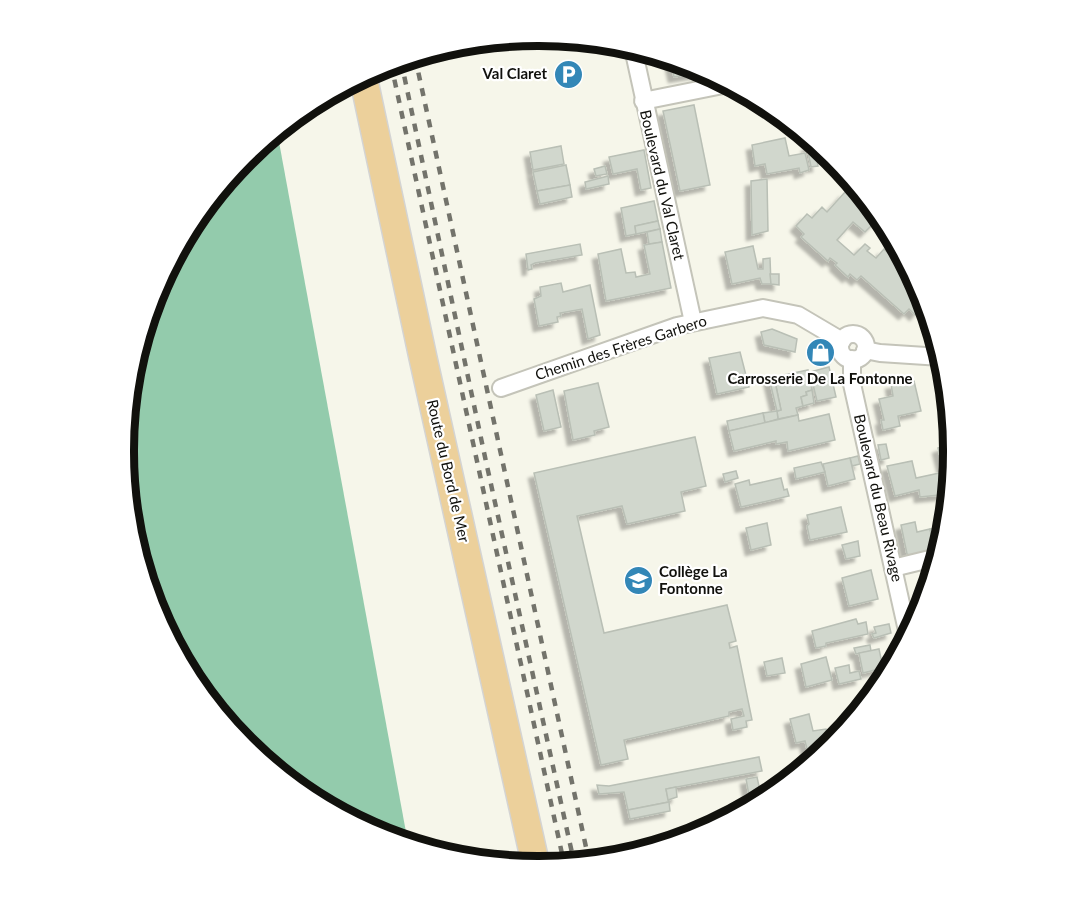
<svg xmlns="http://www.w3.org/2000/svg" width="1077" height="902" font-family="Lato,sans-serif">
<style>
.water{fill:#93cbac}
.building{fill:#d1d7cd;stroke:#b9bfb5;stroke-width:1.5;filter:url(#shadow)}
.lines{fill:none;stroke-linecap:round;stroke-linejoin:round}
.street-casing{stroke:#c4c4b9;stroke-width:20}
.primary-casing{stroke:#d4d4d3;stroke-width:30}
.street{stroke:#fff;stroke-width:16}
.primary{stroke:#ecd09b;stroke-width:27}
.rail{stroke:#73736b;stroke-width:4.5;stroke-dasharray:8 8;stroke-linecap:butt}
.labels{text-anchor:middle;stroke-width:4.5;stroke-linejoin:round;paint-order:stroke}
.poi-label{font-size:15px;font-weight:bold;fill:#11110d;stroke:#fff;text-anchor:end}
.street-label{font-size:15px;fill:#11110d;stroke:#fff}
.rim{fill:none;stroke:#11110d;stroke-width:8}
</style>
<defs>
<filter id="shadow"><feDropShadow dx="-5.5" dy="5.5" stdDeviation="1.5" flood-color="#0004"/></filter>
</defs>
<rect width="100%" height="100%" fill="#f6f6ea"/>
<polygon class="water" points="277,131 408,843 379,834 308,796 245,744 193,681 155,610 131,532 124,451 132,370 155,292 194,220 245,157"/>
<g class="building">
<polygon points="670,59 698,68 705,72 674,77"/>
<polygon points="694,105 710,185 680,191 663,111"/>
<polygon points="785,138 789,156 805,153 809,170 800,173 799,168 767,174 765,164 755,166 752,145"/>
<polygon points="814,144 818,166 811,167 807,146"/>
<polygon points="561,146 564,164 533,170 530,152"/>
<polygon points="644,150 651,188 641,190 637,169 613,174 609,157"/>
<polygon points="566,165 570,185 537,191 533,172"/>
<polygon points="605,166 607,174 596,176 594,169"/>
<polygon points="608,176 609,184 586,189 585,182"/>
<polygon points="767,179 768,231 752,235 751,181"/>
<polygon points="570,185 572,197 540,204 537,191"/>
<polygon points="853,188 860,192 880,217 865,232 853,222 837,240 854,255 865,244 870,248 867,251 876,258 884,249 891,256 893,254 910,269 922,293 925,303 915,315 909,309 904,314 861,276 857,280 850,274 848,277 835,265 837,263 830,258 828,261 801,237 804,234 796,226 807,214 812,218 822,207 827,212 845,192 847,194"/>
<polygon points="654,201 658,221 635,226 636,234 626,236 621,208"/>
<polygon points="658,221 660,229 636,234 635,226"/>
<polygon points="660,229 662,242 649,244 647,232"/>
<polygon points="662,242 671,288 606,301 598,254 621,249 626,273 635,272 636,277 650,274 644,245"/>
<polygon points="580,244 582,255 535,263 531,265 532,269 528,270 526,254"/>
<polygon points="753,246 758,269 763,269 763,259 770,258 771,284 762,284 760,278 732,284 725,252"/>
<polygon points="770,274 779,274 779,285 771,284"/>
<polygon points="561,283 563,292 590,285 600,335 588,339 582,309 560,313 561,316 557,317 558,322 539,326 534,299 541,296 540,287"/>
<polygon points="772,329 797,339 795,352 764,345 761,332"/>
<polygon points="740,352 749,387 717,394 709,358"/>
<polygon points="829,367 836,397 817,401 810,372"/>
<polygon points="808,370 812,390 806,392 807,395 801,397 803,406 796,408 798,415 778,419 777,411 781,410 774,377"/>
<polygon points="774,377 781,410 777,411 769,378"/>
<polygon points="914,381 921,411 898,416 900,426 883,430 881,420 884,420 879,399 893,396 891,384"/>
<polygon points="598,383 609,427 594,431 595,435 573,440 564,391"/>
<polygon points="553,390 561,427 544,431 536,395"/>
<polygon points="812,390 814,403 803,406 801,397 807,395 806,392"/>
<polygon points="777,411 778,419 765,423 763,413"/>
<polygon points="763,413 765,423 729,431 727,421"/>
<polygon points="829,414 835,440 788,451 787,442 776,444 776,441 734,451 729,431 798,415 799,421"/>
<polygon points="695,437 706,486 681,492 685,511 627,524 622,506 577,516 604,633 727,605 736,641 729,643 730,648 737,646 752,720 746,721 747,727 733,730 731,719 744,716 742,709 729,712 729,716 624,740 628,759 601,765 534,473"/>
<polygon points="886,444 889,458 881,460 878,445"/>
<polygon points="952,445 953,452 950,472 944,446"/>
<polygon points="944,446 951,477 949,494 920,497 919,490 895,496 887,466 912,461 916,478 944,472 938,448"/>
<polygon points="858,456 860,464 852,466 850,458"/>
<polygon points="850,458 855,479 828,486 823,464"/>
<polygon points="821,462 825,472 796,479 794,468"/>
<polygon points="736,471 738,478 725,482 723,474"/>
<polygon points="781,478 784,490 787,489 789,496 741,507 735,484 749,480 750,485"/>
<polygon points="841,507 847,532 810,540 807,526 809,524 807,515"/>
<polygon points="915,522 917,532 930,529 935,550 911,556 907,554 901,525"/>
<polygon points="767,523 771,545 751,550 746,528"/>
<polygon points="946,526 940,549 935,550 930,529"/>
<polygon points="858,541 860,556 846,559 842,545"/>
<polygon points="871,570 878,599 849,606 842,578"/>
<polygon points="856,619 858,624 866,622 868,634 826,643 826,646 816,648 812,631"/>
<polygon points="889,624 891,633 874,638 872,634 876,633 874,627"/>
<polygon points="870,645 871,651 856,654 854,648"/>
<polygon points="879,649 883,668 863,673 859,653"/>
<polygon points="826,657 832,680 806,687 801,664"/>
<polygon points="782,658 785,673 767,676 764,662"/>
<polygon points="849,665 850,673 859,671 861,679 839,684 835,668"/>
<polygon points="809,714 813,731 826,729 830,746 810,761 805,741 796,743 790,719"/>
<polygon points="759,757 762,771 666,789 669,802 628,810 624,792 599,794 597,785 609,786"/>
<polygon points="757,777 762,800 751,806 746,779"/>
<polygon points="676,787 677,797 668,800 666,789"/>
<polygon points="669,802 670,811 630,819 628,810"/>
</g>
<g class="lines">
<defs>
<g id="street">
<polyline points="633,48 693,322"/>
<polyline points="643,101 728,84"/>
<circle cx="853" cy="347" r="13"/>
<polyline points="865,350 880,353 941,357"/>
<polyline points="852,359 852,384 908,635"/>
<polyline points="501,388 677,326 763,308 798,315 842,341"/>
<polyline points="893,568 938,557"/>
</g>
<polyline id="primary" points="363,76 423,358 536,866"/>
</defs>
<use href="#street" class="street-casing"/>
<use href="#primary" class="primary-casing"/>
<use href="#street" class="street"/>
<use href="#primary" class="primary"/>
<g class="rail">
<polyline points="415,57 589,861"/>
<polyline points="401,61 485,457 574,862"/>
<polyline points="391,64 564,863"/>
</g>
</g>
<defs>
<symbol id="parking-disc" viewBox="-11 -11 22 22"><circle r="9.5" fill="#3387b7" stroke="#fff"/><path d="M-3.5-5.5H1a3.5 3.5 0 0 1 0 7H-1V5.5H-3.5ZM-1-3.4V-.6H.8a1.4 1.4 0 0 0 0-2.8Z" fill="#fff"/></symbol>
<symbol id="shop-disc" viewBox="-11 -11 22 22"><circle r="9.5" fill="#3387b7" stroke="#fff"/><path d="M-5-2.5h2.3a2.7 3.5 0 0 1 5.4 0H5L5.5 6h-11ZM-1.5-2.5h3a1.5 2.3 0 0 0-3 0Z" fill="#fff"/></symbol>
<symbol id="school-disc" viewBox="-11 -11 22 22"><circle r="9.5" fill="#3387b7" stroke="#fff"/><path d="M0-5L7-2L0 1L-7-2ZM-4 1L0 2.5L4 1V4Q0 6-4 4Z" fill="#fff"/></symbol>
</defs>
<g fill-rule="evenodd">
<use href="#parking-disc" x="552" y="58" width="33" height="33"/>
<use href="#shop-disc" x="804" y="336" width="33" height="33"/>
<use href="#school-disc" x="622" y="564" width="33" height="33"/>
</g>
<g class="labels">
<g class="poi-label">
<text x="547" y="79">Val Claret</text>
<text x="820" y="384" text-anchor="middle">Carrosserie De La Fontonne</text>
<text x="659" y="577" text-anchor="start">Collège La<tspan x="659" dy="17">Fontonne</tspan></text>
</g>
<g class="street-label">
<text transform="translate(662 185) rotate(77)" y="5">Boulevard du Val Claret</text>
<text transform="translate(621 348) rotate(-18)" y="5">Chemin des Frères Garbero</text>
<text transform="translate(448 471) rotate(77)" y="5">Route du Bord de Mer</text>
<text transform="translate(878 498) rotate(77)" y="5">Boulevard du Beau Rivage</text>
</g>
</g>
<path d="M0 0H1077V902H0ZM538 46H539A404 404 0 0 1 943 450V452A404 404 0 0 1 539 856H538A404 404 0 0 1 134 452V450A404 404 0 0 1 538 46Z" fill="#fff" fill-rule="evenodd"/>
<path class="rim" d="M538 46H539A404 404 0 0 1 943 450V452A404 404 0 0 1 539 856H538A404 404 0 0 1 134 452V450A404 404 0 0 1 538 46Z"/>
</svg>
